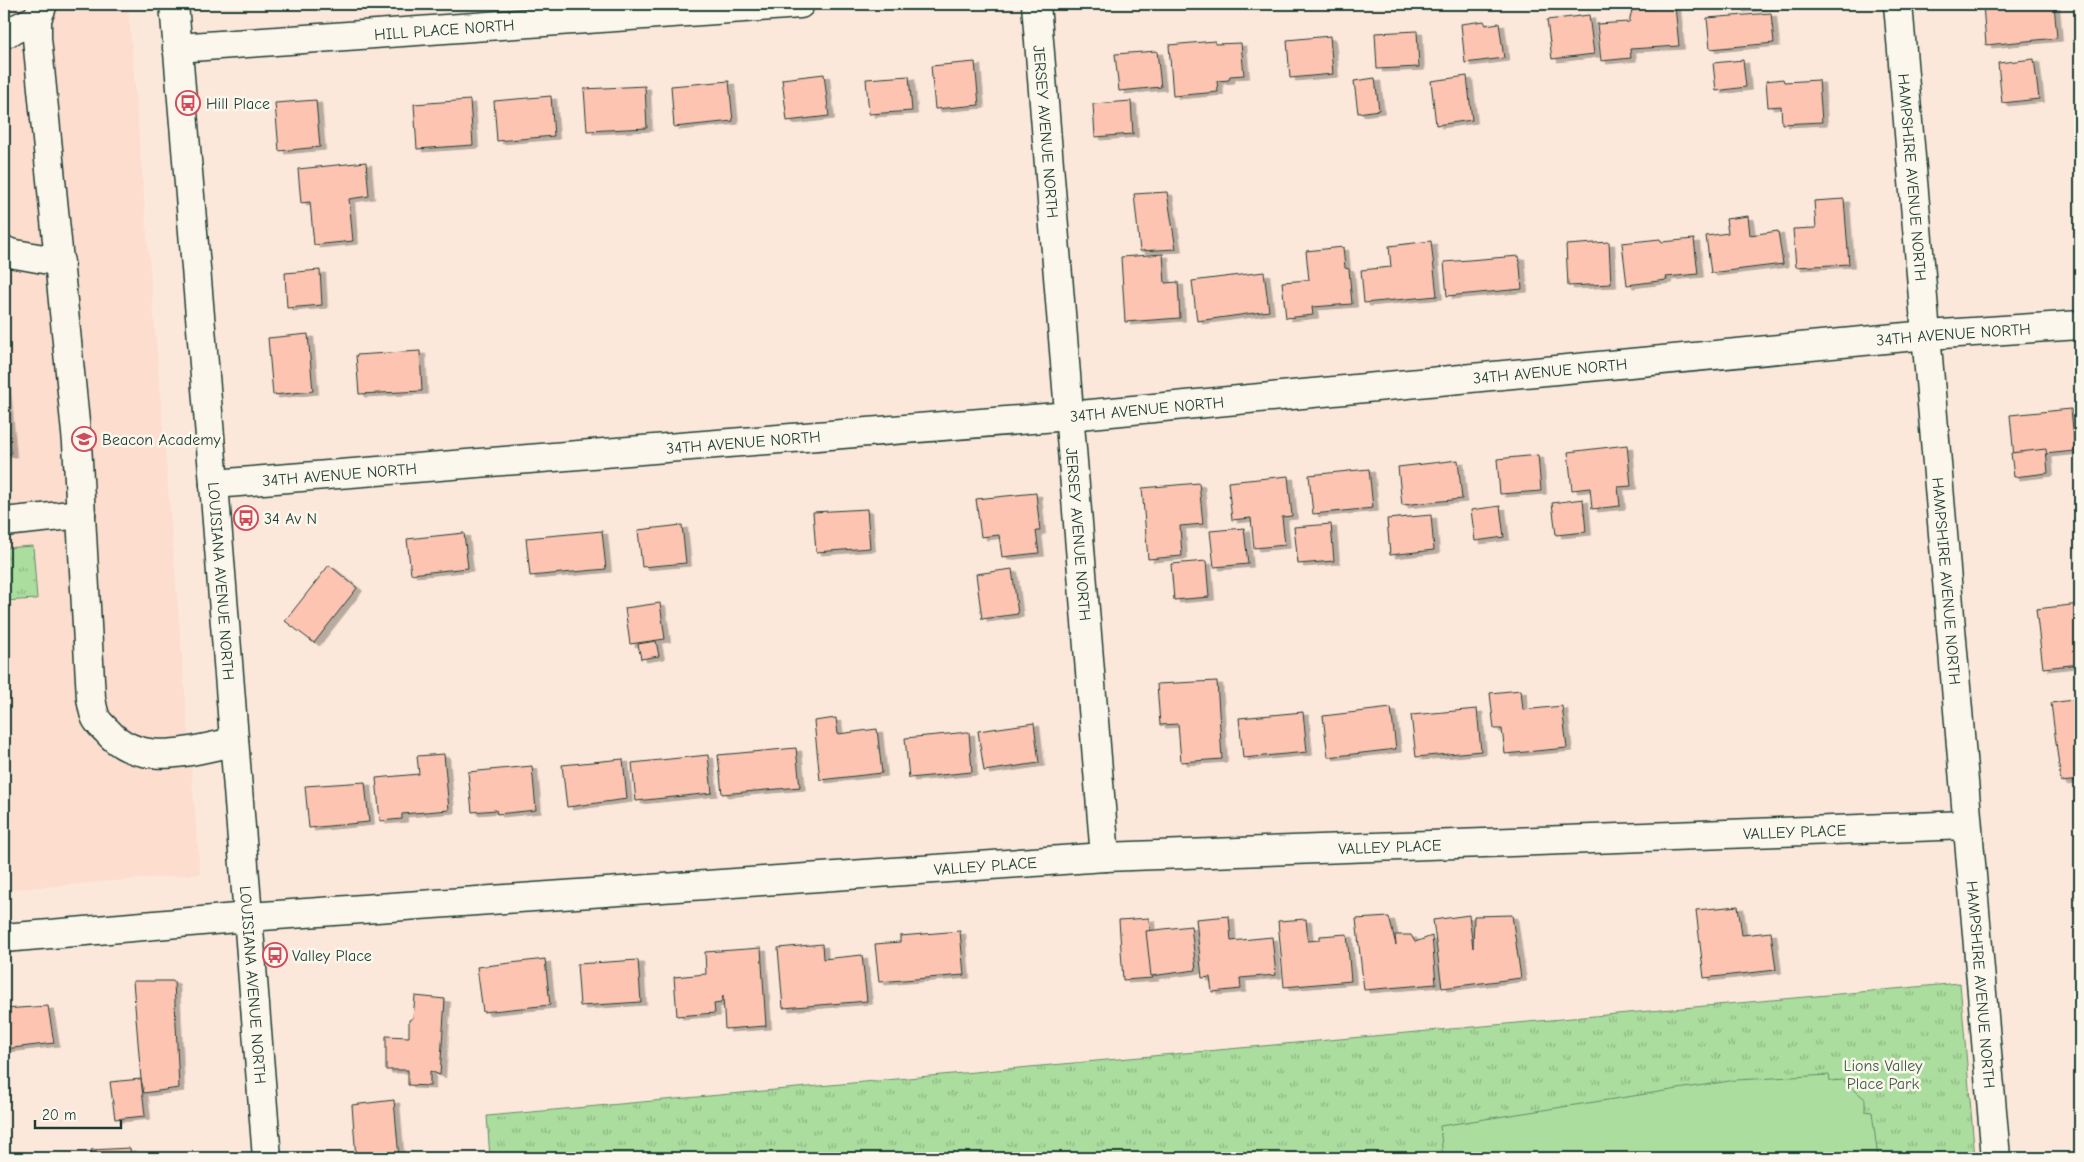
<svg xmlns="http://www.w3.org/2000/svg" width="2084" height="1162" font-family="'Comic Neue',sans-serif">
<style>
.built{fill:#fcddce}
.park{fill:url(#park-tufts);stroke:#658d69}
.pitch{fill:#abdd9e;stroke:#658d69}
.building{fill:#fdc4b1;stroke:#1f3d34;filter:url(#shadow)}
.lines{fill:none;stroke-linecap:round;stroke-linejoin:round}
.minor-casing{stroke:#1f3d34;stroke-width:31}
.minor{stroke:#fbf7ec;stroke-width:28}
.labels{text-anchor:middle;stroke-width:5;stroke-linejoin:round;paint-order:stroke}
.street-label{font-size:16px;fill:#1f3d34;stroke:#fbf7ec}
.poi-label{font-size:16px;fill:#1f3d34;stroke:#fbf7ec;text-anchor:start}
.park-label{font-size:16px;fill:#3b5d49;stroke:#fbf7ec}
</style>
<defs>
<pattern id="park-tufts" width="24" height="20" patternUnits="userSpaceOnUse" patternTransform="scale(1.25)"><rect width="24" height="20" fill="#abdd9e"/><path d="M3 7l-1-3M5 7V3M7 7l1-3M15 17l-1-3M17 17v-4M19 17l1-3" fill="none" stroke="#8bb482"/></pattern>
<filter id="shadow"><feDropShadow dx="5.5" dy="3" stdDeviation="0" flood-color="#0004"/></filter>
</defs>
<rect width="100%" height="100%" fill="#fce8da"/>
<filter id="ink" filterUnits="userSpaceOnUse"><feTurbulence type="fractalNoise" baseFrequency=".02" numOctaves="2"/><feDisplacementMap in="SourceGraphic" scale="10" xChannelSelector="R" yChannelSelector="G"/><feConvolveMatrix kernelMatrix="1 2 1 2 8 2 1 2 1" color-interpolation-filters="sRGB"/></filter>
<g filter="url(#ink)">
<polygon class="built" points="4,4 128,4 200,874 4,890"/>
<g class="park">
<polygon points="33,546 37,599 4,601 4,548"/>
<polygon points="1960,983 1975,1158 490,1158 487,1116"/>
</g>
<polygon class="pitch" points="1829,1075 1830,1081 1843,1080 1865,1099 1865,1111 1872,1112 1878,1158 1443,1158 1440,1126 1736,1080"/>
<g class="building">
<polygon points="1737,4 1789,4 1790,6 1738,9"/>
<polygon points="1983,4 2054,4 2057,38 1986,45"/>
<polygon points="1675,6 1679,46 1630,49 1631,58 1601,61 1597,24 1629,22 1632,10"/>
<polygon points="1771,13 1774,43 1710,49 1707,18"/>
<polygon points="1589,15 1594,54 1552,59 1547,20"/>
<polygon points="1484,21 1486,25 1499,23 1504,58 1465,63 1461,24"/>
<polygon points="1417,31 1419,67 1377,69 1375,33"/>
<polygon points="1330,36 1333,74 1290,78 1287,40"/>
<polygon points="1215,41 1215,44 1241,43 1244,75 1230,76 1229,80 1217,81 1218,92 1173,96 1169,45"/>
<polygon points="1157,51 1161,87 1119,91 1115,54"/>
<polygon points="2034,59 2039,99 2002,103 1998,63"/>
<polygon points="1743,60 1746,87 1716,91 1713,63"/>
<polygon points="975,62 979,105 935,109 931,66"/>
<polygon points="824,74 829,116 787,121 782,79"/>
<polygon points="909,76 912,111 869,114 866,79"/>
<polygon points="1467,76 1472,120 1436,125 1431,81"/>
<polygon points="1375,78 1379,110 1358,113 1354,81"/>
<polygon points="1783,79 1784,82 1819,80 1822,122 1782,124 1781,106 1768,107 1766,81"/>
<polygon points="729,81 733,121 674,127 671,86"/>
<polygon points="645,86 647,128 587,131 584,89"/>
<polygon points="551,96 554,136 497,141 494,101"/>
<polygon points="316,100 320,147 279,151 275,103"/>
<polygon points="470,100 473,145 417,149 414,104"/>
<polygon points="1131,101 1133,134 1095,137 1093,104"/>
<polygon points="366,162 369,196 349,199 353,241 314,245 310,202 301,203 298,169"/>
<polygon points="1167,192 1176,249 1140,251 1134,194"/>
<polygon points="1844,199 1849,264 1796,267 1793,229 1816,228 1814,201"/>
<polygon points="1748,216 1750,235 1778,231 1783,264 1711,273 1706,236 1728,233 1726,219"/>
<polygon points="1660,239 1662,242 1694,239 1698,274 1666,277 1667,280 1627,285 1622,243"/>
<polygon points="1431,241 1437,296 1364,303 1361,270 1391,267 1389,246"/>
<polygon points="1609,242 1611,284 1568,286 1566,245"/>
<polygon points="1343,247 1345,268 1349,269 1352,304 1312,307 1313,315 1286,318 1282,282 1309,280 1306,251"/>
<polygon points="1163,254 1165,283 1178,282 1180,318 1125,322 1121,257"/>
<polygon points="1519,256 1522,289 1447,296 1444,262"/>
<polygon points="320,270 322,305 287,308 285,273"/>
<polygon points="1264,272 1269,311 1197,321 1192,281"/>
<polygon points="308,334 313,391 273,395 268,338"/>
<polygon points="420,351 422,391 359,394 356,355"/>
<polygon points="4,374 11,454 4,454"/>
<polygon points="2071,409 2075,451 2014,457 2010,415"/>
<polygon points="1627,445 1631,486 1618,487 1620,506 1592,509 1590,488 1572,490 1568,452"/>
<polygon points="2046,449 2048,473 2014,477 2011,453"/>
<polygon points="1538,455 1541,491 1500,494 1497,459"/>
<polygon points="1458,460 1462,499 1402,505 1398,467"/>
<polygon points="1369,469 1373,508 1313,514 1309,475"/>
<polygon points="1288,476 1292,516 1282,517 1285,545 1254,548 1251,518 1232,520 1228,482"/>
<polygon points="1199,483 1203,524 1180,526 1182,556 1148,559 1142,488"/>
<polygon points="1036,493 1040,531 1036,531 1039,553 1002,557 999,535 981,537 976,499"/>
<polygon points="1583,499 1586,532 1556,535 1552,503"/>
<polygon points="1500,506 1504,537 1475,541 1471,510"/>
<polygon points="867,509 870,548 816,552 813,512"/>
<polygon points="1431,515 1434,550 1390,555 1387,519"/>
<polygon points="1331,524 1334,561 1298,564 1294,527"/>
<polygon points="682,525 686,563 642,567 638,530"/>
<polygon points="1244,528 1248,564 1214,567 1210,531"/>
<polygon points="602,531 606,569 530,576 526,538"/>
<polygon points="464,533 468,568 411,574 407,539"/>
<polygon points="1206,561 1209,597 1174,600 1171,564"/>
<polygon points="329,565 357,588 314,643 285,621"/>
<polygon points="1012,569 1018,614 982,619 976,574"/>
<polygon points="660,603 665,639 630,644 625,608"/>
<polygon points="2080,604 2080,664 2043,668 2036,609"/>
<polygon points="656,641 659,656 641,659 638,644"/>
<polygon points="1217,681 1222,759 1181,762 1178,724 1160,725 1157,684"/>
<polygon points="1521,690 1523,710 1562,706 1567,748 1505,754 1502,729 1494,729 1490,693"/>
<polygon points="2080,699 2080,780 2061,782 2051,703"/>
<polygon points="1391,708 1396,749 1328,757 1323,716"/>
<polygon points="1477,709 1481,751 1416,757 1411,715"/>
<polygon points="1303,712 1307,752 1243,758 1239,718"/>
<polygon points="836,718 838,734 877,729 882,773 820,780 814,721"/>
<polygon points="1034,723 1039,763 984,771 978,731"/>
<polygon points="969,732 972,772 909,778 905,738"/>
<polygon points="796,748 800,787 722,794 718,755"/>
<polygon points="444,754 449,810 402,814 402,819 380,821 376,778 419,774 417,756"/>
<polygon points="708,755 712,793 636,801 632,763"/>
<polygon points="623,759 627,799 567,807 562,765"/>
<polygon points="532,766 536,810 497,814 496,810 472,812 468,772"/>
<polygon points="365,782 369,822 309,828 305,786"/>
<polygon points="1738,906 1742,935 1771,932 1776,970 1704,978 1696,910"/>
<polygon points="1469,915 1473,948 1474,916 1512,915 1521,978 1442,988 1433,920"/>
<polygon points="1229,916 1231,941 1272,937 1276,975 1240,978 1241,989 1212,992 1210,977 1202,978 1196,919"/>
<polygon points="1389,917 1396,945 1395,935 1411,935 1415,942 1432,936 1436,984 1364,990 1356,919"/>
<polygon points="1149,918 1153,978 1123,980 1119,920"/>
<polygon points="1306,919 1308,941 1320,940 1320,936 1347,934 1351,981 1284,987 1278,921"/>
<polygon points="1191,926 1196,970 1151,976 1146,931"/>
<polygon points="960,931 964,975 879,982 875,944 900,942 900,936"/>
<polygon points="822,944 823,959 862,955 867,1001 783,1008 778,948"/>
<polygon points="761,948 766,1026 725,1029 723,996 721,1003 714,1004 715,1013 677,1016 674,977 706,974 705,952"/>
<polygon points="545,959 550,1005 483,1012 477,967"/>
<polygon points="638,960 641,1002 580,1006 577,964"/>
<polygon points="133,981 174,981 179,1088 144,1093 141,1079"/>
<polygon points="415,996 445,999 440,1075 430,1071 430,1086 408,1085 408,1070 386,1070 386,1036 409,1037 409,1020 413,1018"/>
<polygon points="48,1006 54,1043 4,1049 4,1009"/>
<polygon points="141,1079 145,1116 115,1119 110,1082"/>
<polygon points="394,1100 399,1158 356,1158 352,1105"/>
<polygon points="130,1148 131,1158 92,1158 91,1150"/>
</g>
<g class="lines">
<defs>
<g id="minor">
<path d="M43 4 37 19V38L77 443 91 698C92 704 93 710 95 716 97 722 103 727 107 731 140 769 192 750 234 742"/>
<path id="s1" d="M174 4 214 484 267 1158"/>
<path id="s2" d="M1036 4 1105 857"/>
<path id="s3" d="M1898 4 1996 1158"/>
<polyline points="4,34 37,19"/>
<path id="s4" d="M177 48 800 4"/>
<polyline points="4,250 10,253 60,262"/>
<path id="s5" d="M214 484 1069 416 1927 335 2080 325"/>
<polyline points="4,522 81,514"/>
<path id="s6" d="M4 938 248 917 1105 857 1967 825"/>
</g>
</defs>
<use href="#minor" class="minor-casing"/>
<use href="#minor" class="minor"/>
</g>
</g>
<defs>
<symbol id="bus-ring" viewBox="-11 -11 22 22"><circle r="9.5" fill="#fbf7ec" stroke="#d1495b" stroke-width="1.5"/><path d="M-5-6H5V4H4V6H2V4H-2V6H-4V4H-5ZM-3.5-4V0h7V-4ZM-3.5 1.2v1.5H-2V1.2ZM2 1.2v1.5H3.5V1.2Z" fill="#d1495b"/></symbol>
<symbol id="school-ring" viewBox="-11 -11 22 22"><circle r="9.5" fill="#fbf7ec" stroke="#d1495b" stroke-width="1.5"/><path d="M0-5L7-2L0 1L-7-2ZM-4 1L0 2.5L4 1V4Q0 6-4 4Z" fill="#d1495b"/></symbol>
</defs>
<g fill-rule="evenodd">
<use href="#bus-ring" x="174" y="89" width="28" height="28"/>
<use href="#school-ring" x="70" y="425" width="28" height="28"/>
<use href="#bus-ring" x="232" y="504" width="28" height="28"/>
<use href="#bus-ring" x="261" y="941" width="28" height="28"/>
</g>
<g class="labels">
<g class="street-label">
<text dy="6" stroke="none"><textPath href="#s4" startOffset="268">HILL PLACE NORTH</textPath></text>
<text dy="6" stroke="none"><textPath href="#s2" startOffset="128">JERSEY AVENUE NORTH</textPath></text>
<text dy="6" stroke="none"><textPath href="#s3" startOffset="174">HAMPSHIRE AVENUE NORTH</textPath></text>
<text dy="6" stroke="none"><textPath href="#s5" startOffset="1746">34TH AVENUE NORTH</textPath></text>
<text dy="6" stroke="none"><textPath href="#s5" startOffset="1341">34TH AVENUE NORTH</textPath></text>
<text dy="6" stroke="none"><textPath href="#s5" startOffset="936">34TH AVENUE NORTH</textPath></text>
<text dy="6" stroke="none"><textPath href="#s5" startOffset="531">34TH AVENUE NORTH</textPath></text>
<text dy="6" stroke="none"><textPath href="#s5" startOffset="126">34TH AVENUE NORTH</textPath></text>
<text dy="6" stroke="none"><textPath href="#s2" startOffset="532">JERSEY AVENUE NORTH</textPath></text>
<text dy="6" stroke="none"><textPath href="#s1" startOffset="579">LOUISIANA AVENUE NORTH</textPath></text>
<text dy="6" stroke="none"><textPath href="#s3" startOffset="579">HAMPSHIRE AVENUE NORTH</textPath></text>
<text dy="6" stroke="none"><textPath href="#s6" startOffset="1794">VALLEY PLACE</textPath></text>
<text dy="6" stroke="none"><textPath href="#s6" startOffset="1389">VALLEY PLACE</textPath></text>
<text dy="6" stroke="none"><textPath href="#s6" startOffset="984">VALLEY PLACE</textPath></text>
<text dy="6" stroke="none"><textPath href="#s1" startOffset="984">LOUISIANA AVENUE NORTH</textPath></text>
<text dy="6" stroke="none"><textPath href="#s3" startOffset="984">HAMPSHIRE AVENUE NORTH</textPath></text>
</g>
<g class="poi-label">
<text x="206" y="109">Hill Place</text>
<text x="102" y="445">Beacon Academy</text>
<text x="264" y="524">34 Av N</text>
<text x="292" y="961">Valley Place</text>
</g>
<g class="park-label">
<text x="1883" y="1071">Lions Valley<tspan x="1883" dy="18">Place Park</tspan></text>
</g>
</g>
<rect width="2084" height="1162" fill="none" stroke="#fbf7ec" stroke-width="20"/>
<rect x="10" y="10" width="2064" height="1142" fill="none" stroke="#1f3d34" stroke-width="2" filter="url(#ink)"/>
<path d="M35 1120v8h86v-8" fill="none" stroke="#1f3d34" stroke-width="2.5"/>
<text x="42" y="1120" font-size="15" fill="#1f3d34" stroke="#fbf7ec" stroke-width="4" paint-order="stroke">20 m</text>
</svg>
